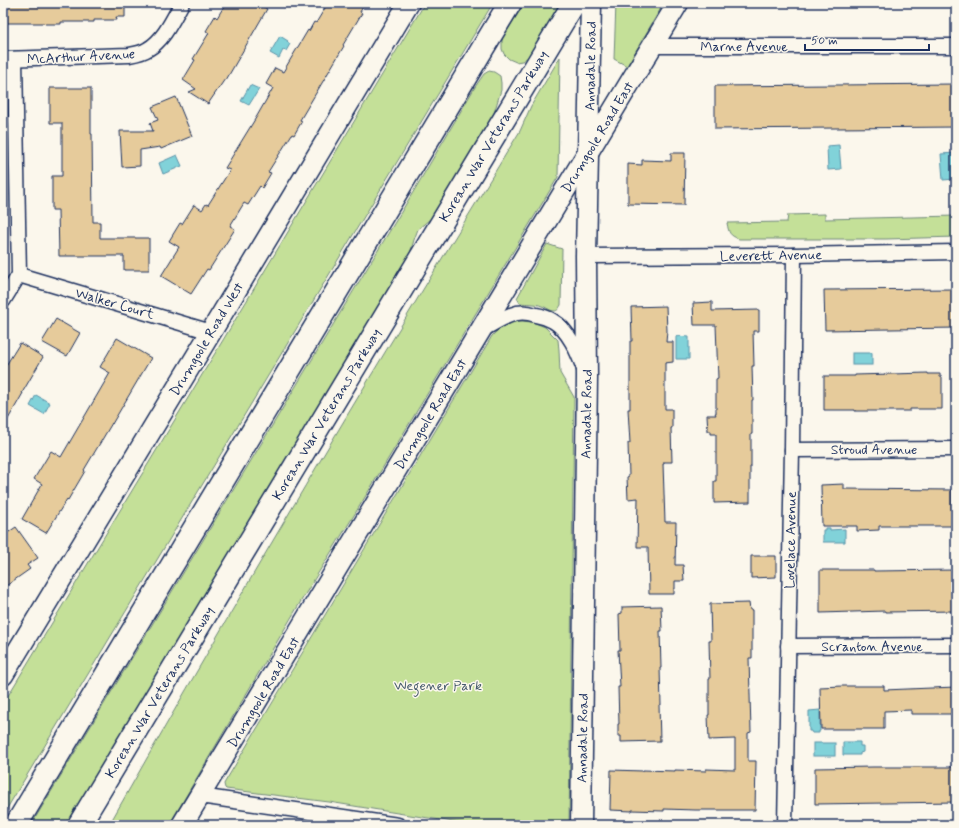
<svg xmlns="http://www.w3.org/2000/svg" width="959" height="828" font-family="Mynerve,sans-serif">
<style>
.green{fill:#c4e098;stroke:#70887b}
.water{fill:#81d2d9;stroke:#5891a8}
.building{fill:#e6cb9b;stroke:#1b2f5e}
.lines{fill:none;stroke-linecap:round;stroke-linejoin:round}
.street-casing{stroke:#1b2f5e;stroke-width:17}
.secondary-casing{stroke:#1b2f5e;stroke-width:23}
.highway-casing{stroke:#1b2f5e;stroke-width:25}
.street{stroke:#fbf7ec;stroke-width:14}
.secondary{stroke:#fbf7ec;stroke-width:20}
.highway{stroke:#fbf7ec;stroke-width:22}
.labels{text-anchor:middle;stroke-width:3;stroke-linejoin:round;paint-order:stroke}
.street-label{font-size:14px;fill:#1b2f5e;stroke:#fbf7ec}
.park-label{font-size:14px;fill:#455b6c;stroke:#fbf7ec}
</style>
<rect width="100%" height="100%" fill="#fbf7ec"/>
<filter id="ink" filterUnits="userSpaceOnUse"><feTurbulence type="fractalNoise" baseFrequency=".025" numOctaves="2"/><feDisplacementMap in="SourceGraphic" scale="8" xChannelSelector="R" yChannelSelector="G"/><feConvolveMatrix kernelMatrix="1 2 1 2 8 2 1 2 1" color-interpolation-filters="sRGB"/></filter>
<g filter="url(#ink)">
<g class="green">
<polygon points="425,3 493,3 3,815 3,704 246,302"/>
<polygon points="525,3 561,3 530,56 522,61 516,62 509,59 504,54 502,49 502,38"/>
<polygon points="616,3 664,3 627,66 614,59"/>
<path d="M560 57 558 177 356 512 304 596 169 825H109C212 643 318 462 427 283 458 232 489 182 520 131L531 106Z"/>
<polygon points="489,71 494,72 500,76 501,83 501,90 494,113 485,130 435,215 418,229 414,240 408,260 69,825 31,825 415,189 475,87 484,74"/>
<path d="M825 214V219L956 216V237L886 239H739C729 235 729 233 727 223L787 222 788 215Z"/>
<path d="M547 244 562 249 561 305C559 308 558 311 554 311 550 311 546 307 542 306 535 303 527 304 520 303L517 298Z"/>
<path d="M520 321 533 322 545 327 558 340 559 350 560 373 574 397 569 825H472L329 802 226 789 225 788 224 784 225 782 492 336C500 327 508 322 520 321Z"/>
</g>
<g class="water">
<polygon points="280,36 288,41 287,42 290,44 286,51 283,50 279,58 270,53"/>
<polygon points="250,85 259,89 249,105 241,101"/>
<polygon points="839,145 841,169 828,170 827,146"/>
<polygon points="955,153 956,179 943,180 941,154"/>
<polygon points="177,155 182,166 163,174 159,163"/>
<polygon points="676,336 689,337 689,359 676,359"/>
<rect x="852" y="353" width="20" height="12"/>
<polygon points="36,395 50,403 44,414 30,406"/>
<polygon points="825,528 830,528 830,530 845,529 845,542 823,542 823,530 825,530"/>
<polygon points="820,710 820,731 819,731 819,733 812,733 811,731 809,731 809,711"/>
<polygon points="843,742 860,742 860,746 863,746 863,752 860,753 860,755 843,755"/>
<rect x="813" y="743" width="22" height="13"/>
</g>
<g class="building">
<polygon points="7,3 125,3 125,17 116,17 117,20 94,20 94,22 61,22 61,24 45,24 44,23 7,23"/>
<polygon points="226,3 257,3 267,9 233,68 226,80 225,79 208,104 189,92 196,89 183,80 195,60 193,59 209,33 206,31 215,16 217,18"/>
<polygon points="328,3 365,3 360,12 362,13 343,45 344,46 300,120 302,121 294,135 292,134 268,172 271,173 262,188 260,186 248,205 244,203 230,226 235,229 209,270 207,269 191,294 161,276 179,247 169,241 180,223 182,224 194,205 202,210 206,204 208,205 230,170 225,168 257,116 273,88 266,84 275,68 283,72 308,30 309,31 314,22 316,23"/>
<polygon points="956,84 956,127 715,129 715,86"/>
<polygon points="50,88 91,88 91,134 92,134 93,222 100,222 100,238 149,238 149,270 124,270 124,256 59,256 58,210 52,210 52,176 62,176 62,123 50,123"/>
<polygon points="176,97 192,136 161,149 160,147 140,150 140,166 122,167 120,131 153,131 150,123 158,120 152,107"/>
<polygon points="671,153 685,153 684,205 628,204 628,164 642,165 642,160 671,161"/>
<polygon points="956,289 956,328 825,330 824,290"/>
<polygon points="712,302 712,311 759,310 759,331 753,331 754,366 752,366 753,400 752,400 752,434 751,434 751,467 750,467 750,502 714,503 714,481 716,481 716,434 711,434 711,431 708,431 707,415 716,415 715,413 716,413 716,379 718,378 716,325 694,325 693,303"/>
<polygon points="666,306 667,331 666,342 673,342 673,362 665,363 665,409 672,409 672,428 671,428 672,462 664,462 664,464 663,464 665,522 676,522 675,565 683,565 684,581 675,581 675,589 674,589 674,594 649,594 648,547 637,547 638,498 628,499 627,477 629,476 628,443 630,443 628,409 630,409 630,341 632,341 631,307"/>
<polygon points="56,319 80,333 67,356 42,342"/>
<polygon points="117,338 151,358 112,424 112,423 84,470 85,471 68,500 67,499 46,533 22,519 42,484 34,479 51,451 61,457 110,373 100,367"/>
<polygon points="20,343 43,357 22,393 23,393 3,428 3,370"/>
<polygon points="928,373 928,374 940,374 940,377 942,377 942,409 910,409 910,411 855,411 855,410 824,410 824,376 855,376 855,375"/>
<polygon points="844,484 844,489 952,490 952,526 879,526 879,530 857,531 857,526 822,526 821,485"/>
<polygon points="16,527 38,558 27,565 30,569 3,588 3,536"/>
<polygon points="751,556 776,556 776,577 751,578"/>
<polygon points="820,570 874,570 874,571 956,570 956,611 885,612 885,611 820,613"/>
<polygon points="749,603 750,610 752,610 752,658 749,658 751,732 748,733 748,761 756,761 755,810 695,810 664,809 664,811 632,810 632,811 610,810 611,770 643,771 643,770 675,771 675,770 706,771 706,769 735,770 735,739 709,740 708,715 709,715 709,679 710,679 709,641 711,641 710,604"/>
<polygon points="661,606 662,631 660,631 661,668 660,668 661,705 659,705 660,741 621,742 621,736 618,736 618,724 619,724 618,687 620,687 618,650 620,650 619,614 622,613 622,607"/>
<polygon points="843,686 884,686 884,690 956,687 956,714 911,714 911,710 884,711 884,729 821,729 820,687"/>
<polygon points="873,767 956,767 956,802 815,804 815,768"/>
</g>
<g class="lines">
<defs>
<g id="street">
<polyline points="652,46 956,46"/>
<path d="M3 59 129 55C135 54 142 53 148 49 164 40 173 19 182 3"/>
<polyline points="586,256 794,255 956,252"/>
<polyline points="19,275 211,332"/>
<polyline points="3,301 19,275 15,59"/>
<path d="M482 330C493 324 504 316 517 313 523 312 530 313 536 315 542 316 548 318 553 321 569 330 578 353 584 369"/>
<polyline points="792,450 956,449"/>
<polyline points="788,646 956,645"/>
<polyline points="200,796 398,825"/>
<polyline points="785,825 792,450 794,255"/>
</g>
<g id="secondary">
<polyline points="3,675 211,332 409,3"/>
<polyline points="182,825 678,3"/>
<polyline points="581,825 587,377 586,256 591,3"/>
</g>
<g id="highway">
<polyline points="16,825 510,3"/>
<polyline points="79,825 574,3"/>
</g>
</defs>
<use href="#street" class="street-casing"/>
<use href="#secondary" class="secondary-casing"/>
<use href="#highway" class="highway-casing"/>
<use href="#street" class="street"/>
<use href="#secondary" class="secondary"/>
<use href="#highway" class="highway"/>
</g>
</g>
<g class="labels">
<g class="street-label">
<text x="744" y="51">Marne Avenue</text>
<text transform="translate(81 56) rotate(-3)" y="5">McArthur Avenue</text>
<text transform="translate(590 66) rotate(-89)" y="5">Annadale Road</text>
<text transform="translate(493 136) rotate(-59)" y="5">Korean War Veterans Parkway</text>
<text transform="translate(597 137) rotate(-59)" y="5">Drumgoole Road East</text>
<text transform="translate(771 255) rotate(-1)" y="5">Leverett Avenue</text>
<text transform="translate(115 303) rotate(16)" y="5">Walker Court</text>
<text transform="translate(206 339) rotate(-59)" y="5">Drumgoole Road West</text>
<text transform="translate(326 414) rotate(-59)" y="5">Korean War Veterans Parkway</text>
<text transform="translate(430 414) rotate(-59)" y="5">Drumgoole Road East</text>
<text transform="translate(586 414) rotate(-89)" y="5">Annadale Road</text>
<text x="874" y="454">Stroud Avenue</text>
<text transform="translate(790 540) rotate(-89)" y="5">Lovelace Avenue</text>
<text x="872" y="651">Scranton Avenue</text>
<text transform="translate(159 692) rotate(-59)" y="5">Korean War Veterans Parkway</text>
<text transform="translate(263 692) rotate(-59)" y="5">Drumgoole Road East</text>
<text transform="translate(582 738) rotate(-89)" y="5">Annadale Road</text>
</g>
<g class="park-label">
<text x="438" y="690">Wegener Park</text>
</g>
</g>
<rect width="959" height="828" fill="none" stroke="#fbf7ec" stroke-width="16"/>
<rect x="8" y="8" width="943" height="812" fill="none" stroke="#1b2f5e" stroke-width="1.5" filter="url(#ink)"/>
<path d="M805 44v6h124v-6" fill="none" stroke="#1b2f5e" stroke-width="2"/>
<text x="811" y="44" font-size="12" fill="#1b2f5e" stroke="#fbf7ec" stroke-width="3" paint-order="stroke">50 m</text>
</svg>
